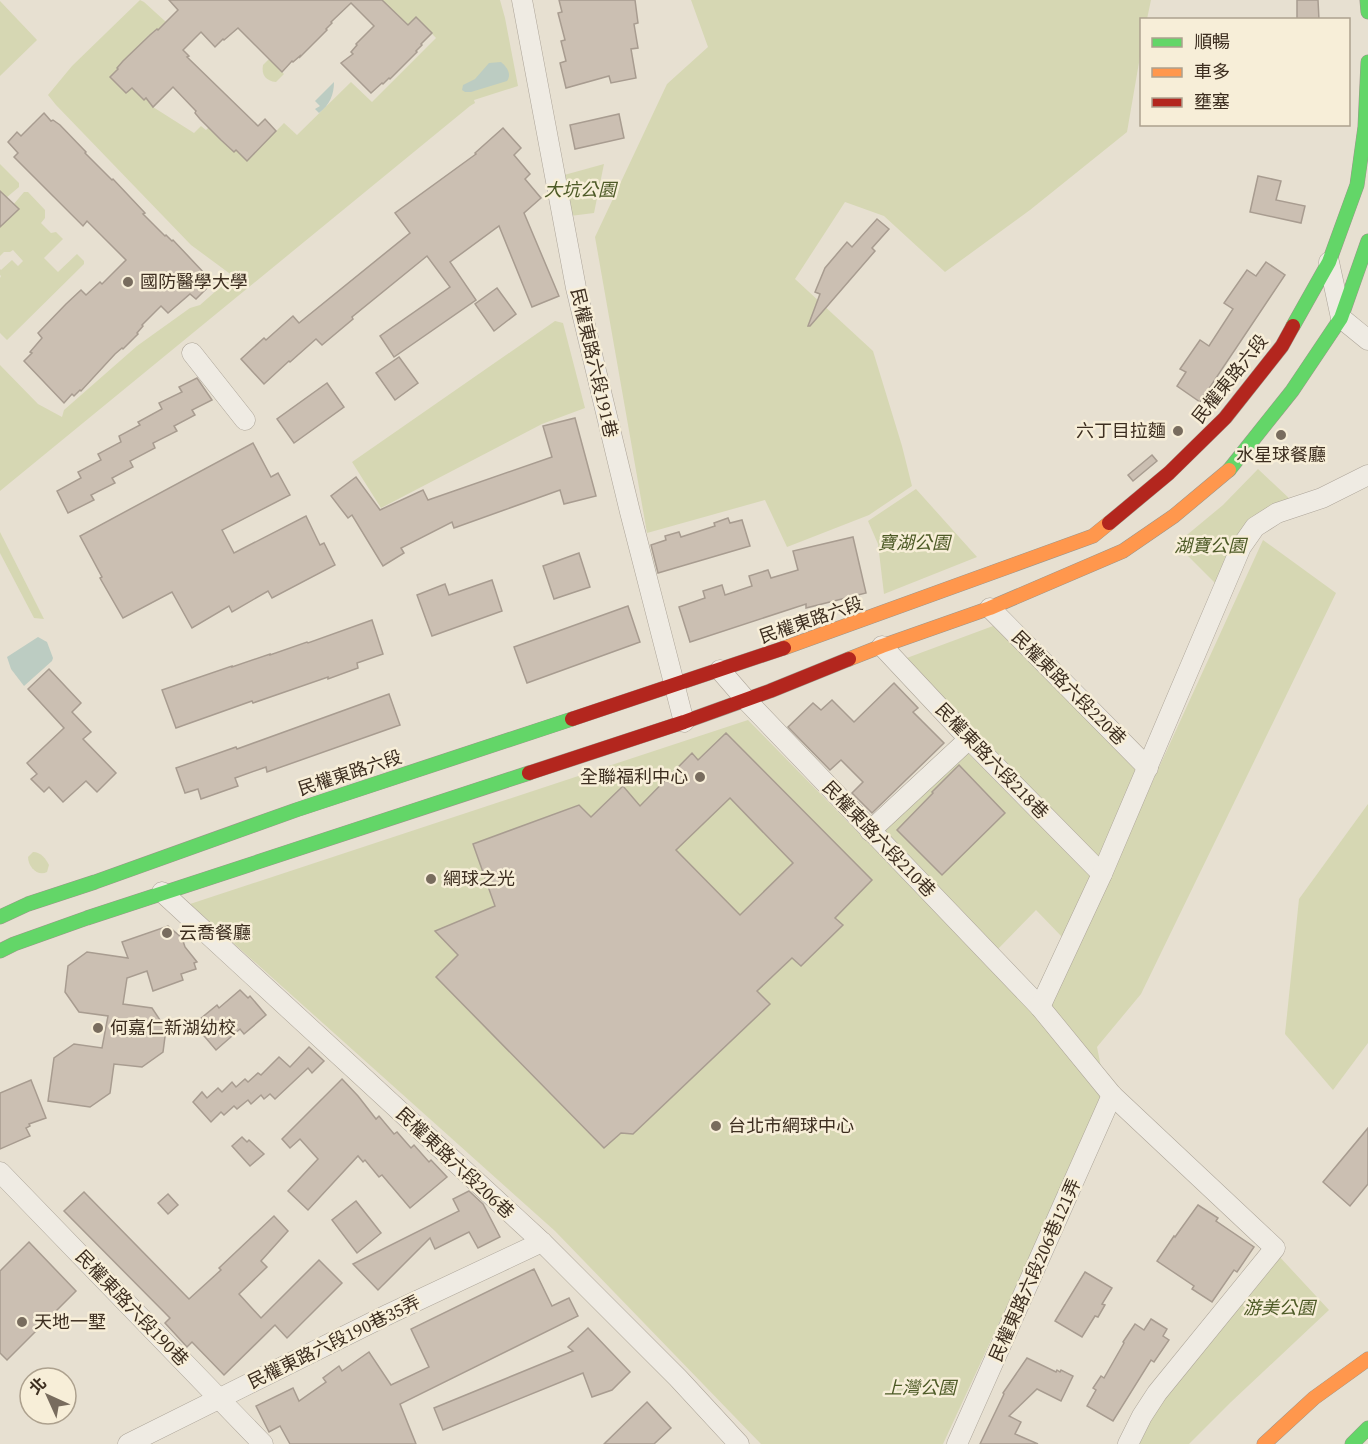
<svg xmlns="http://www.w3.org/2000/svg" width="1368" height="1444" font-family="'Source Serif 4','Noto Sans TC',serif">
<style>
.green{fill:#d6d7b3}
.water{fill:#bcccc2}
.building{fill:#cbbfb2;stroke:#a89c90;stroke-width:1.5;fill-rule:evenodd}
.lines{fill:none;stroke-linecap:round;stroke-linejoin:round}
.street-casing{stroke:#ada599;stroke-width:21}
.fast-casing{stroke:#9c958a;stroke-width:15}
.slow-casing{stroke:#9c958a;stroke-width:15}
.jam-casing{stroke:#9c958a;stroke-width:15}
.street{stroke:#efebe3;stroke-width:20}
.fast{stroke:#63d668;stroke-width:14}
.slow{stroke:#ff974d;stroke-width:14}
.jam{stroke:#b3261e;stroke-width:14}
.poi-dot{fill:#786c5e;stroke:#f7eed8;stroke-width:2}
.labels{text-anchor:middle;stroke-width:5;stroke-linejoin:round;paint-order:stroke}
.park-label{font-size:18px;font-style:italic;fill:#4d5a26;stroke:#f7eed8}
.poi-label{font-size:18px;fill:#3d2e20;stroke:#f7eed8;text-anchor:start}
.street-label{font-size:18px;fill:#3d2e20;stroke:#f7eed8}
</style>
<rect width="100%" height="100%" fill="#e7e0d1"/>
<g class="green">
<polygon points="140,0 144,2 166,22 158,31 156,29 150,35 149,35 144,40 146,42 123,61 133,89 144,100 146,98 153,107 194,133 201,126 206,130 211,125 222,141 234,151 238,151 247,161 284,123 297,135 351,82 372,102 436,38 416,17 407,27 405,25 407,23 380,0 500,0 505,18 518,86 474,100 475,103 470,106 0,491 0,365 38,404 62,417 64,410 137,346 190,308 200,305 233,276 191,245 56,105 48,95 72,66"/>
<polygon points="691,0 1151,0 1147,19 1142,20 1141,51 1127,132 1030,210 945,272 884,216 845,202 795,279 873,351 902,446 912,486 869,515 787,547 765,500 647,533 595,237 667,84 708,47"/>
<polygon points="0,1 37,40 0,76"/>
<path d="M269 59 284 74 276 82C266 81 261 75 263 65Z"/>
<polygon points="0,164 19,183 19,187 6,198 2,193 0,195"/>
<polygon points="604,164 594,213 570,216 557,177"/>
<polygon points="24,192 28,192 45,210 45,218 41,223 51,233 56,232 63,239 44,258 58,272 77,254 84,261 84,264 7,340 0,333 0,278 1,276 0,275 0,269 1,270 12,260 18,266 23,261 13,250 10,252 4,252 0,256 0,227 18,209 13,205"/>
<polygon points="555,321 563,323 585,408 542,424 381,508 352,462"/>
<polygon points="1258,469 1291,500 1250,522 1215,583 1176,544 1223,505"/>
<polygon points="916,489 977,557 884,594 878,544 868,521"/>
<polygon points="0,532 44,619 34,618 0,553"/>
<polygon points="1263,540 1336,593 1141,994 1097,1047 1106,1092 943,1444 761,1444 555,1231 190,904 748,720 1043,1021"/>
<polygon points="993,626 1140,771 1097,866 896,662"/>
<polygon points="965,750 1092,878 1064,939 1036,910 998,949 882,829"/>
<polygon points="1368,804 1368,1043 1333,1090 1285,1034 1299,899"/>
<path d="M33 852C41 852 46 859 49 865L47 872C38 877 28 867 28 857Z"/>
<polygon points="1277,1254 1329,1310 1231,1402 1189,1444 1135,1444 1151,1412"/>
</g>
<g class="water">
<path d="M501 62C507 67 512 74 507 81L471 92H465L462 90 463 85 475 79 489 63Z"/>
<path d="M334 82C334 94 330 105 319 113L315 109 320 106 315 101Z"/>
<polygon points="38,637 47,642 53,658 52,661 24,686 11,669 7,657"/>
</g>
<g class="building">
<polygon points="169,0 382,0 408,25 416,17 432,33 421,44 422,45 416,51 417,52 390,79 389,78 383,84 382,83 371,93 341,63 353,54 351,52 357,45 356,44 374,26 351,3 331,22 332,23 326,29 327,30 300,57 300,56 293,62 292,61 282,72 238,28 224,40 223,39 215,47 201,32 183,50 189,56 187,57 258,126 265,119 276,131 247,161 236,150 234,152 221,140 200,119 195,113 196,111 195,110 173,87 153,107 146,98 144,100 132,88 126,93 110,77 118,69 117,68 123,61 150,35 157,29 158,30 178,10"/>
<polygon points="559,0 635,0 638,23 634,24 638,48 631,49 636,78 611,83 609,76 566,88 560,63 566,61 561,41 565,40 558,13 562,12"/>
<polygon points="1297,0 1318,0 1319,20 1297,20"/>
<polygon points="44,113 51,121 53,120 60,125 86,152 85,153 112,180 113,179 145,213 143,214 165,236 166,235 172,241 173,240 205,274 204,275 212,283 196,299 190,294 168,313 161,306 142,325 143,326 137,333 138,334 123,349 122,348 115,354 81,391 80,390 74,396 72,394 64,403 24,361 32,353 30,352 42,338 38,333 66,304 81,290 86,295 100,282 102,284 126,260 87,221 83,226 14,157 18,153 8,142 17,132 21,136"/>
<polygon points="619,114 624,138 575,149 570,125"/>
<polygon points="503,128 521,148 514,155 530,174 525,179 541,198 524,213 559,296 532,307 499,226 450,262 476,300 394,357 380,336 450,287 427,256 352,317 353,319 322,345 316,339 290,362 289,361 264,384 241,359 264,338 266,340 293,316 299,323 410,233 395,213 476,154 475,153"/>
<polygon points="1258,176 1281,181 1276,200 1305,206 1301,223 1250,212"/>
<polygon points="0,191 19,209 0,227"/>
<polygon points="877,219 889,229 872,248 875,251 810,326 808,326 820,294 815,292 825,268 847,242 852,247"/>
<polygon points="1266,262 1285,275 1200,402 1177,386 1186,372 1180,369 1200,340 1209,346 1233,309 1224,303 1247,270 1256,276"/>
<polygon points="497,288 516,314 494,331 475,304"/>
<polygon points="399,357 418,383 395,400 376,373"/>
<polygon points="197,378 212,400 192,410 195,415 174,426 177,431 153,443 155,448 130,461 133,467 112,478 115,483 91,495 94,500 68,513 57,491 81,478 78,472 101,460 98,454 121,442 119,436 140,425 138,422 162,409 159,403 182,392 179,387"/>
<polygon points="327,383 344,407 294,443 277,419"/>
<polygon points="575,418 596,496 564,504 560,490 454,528 452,522 401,548 404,553 383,566 352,515 348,518 331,496 356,477 380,510 423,490 428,500 552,457 543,426"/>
<polygon points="253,443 271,477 278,473 290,495 222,530 234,553 306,516 320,545 324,543 335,565 272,598 268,591 232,612 229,606 192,628 172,592 123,618 100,578 102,577 80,536"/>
<polygon points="1152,455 1157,461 1133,481 1128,475"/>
<polygon points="728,518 730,523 742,520 750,546 658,573 651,545 666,540 665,536 679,532 681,537 715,526 714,523"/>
<polygon points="853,537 866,593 806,608 806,604 690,642 679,607 705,598 703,591 722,585 725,595 752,586 749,576 768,570 771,578 798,570 793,551"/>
<polygon points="579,553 590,587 554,599 543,566"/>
<polygon points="492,580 502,611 432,636 417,595 445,584 449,595"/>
<polygon points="628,606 640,642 527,683 514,647"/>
<polygon points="372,620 383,654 357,663 358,668 328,679 328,677 253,703 252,701 176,728 162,690 232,666 232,667 270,654 270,655 307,642 308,643"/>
<polygon points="49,669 81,703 72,712 91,732 83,739 116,773 97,792 86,781 63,802 49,787 44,792 31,779 37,774 27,763 64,728 28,689"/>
<polygon points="894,683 918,708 913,712 944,743 872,813 852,793 863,782 841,760 830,770 788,727 813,703 821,710 832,700 854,722"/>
<polygon points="389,694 400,725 267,772 266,767 235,778 238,786 201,799 198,789 185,793 176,768 236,747 237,749"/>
<path d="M726 733 872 880 835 918 843 925 801 966 792 958 757 991 770 1004 633 1134 621 1133 604 1148 436 977 458 955 435 931 495 906 473 844 579 805 591 817 623 786 640 806 692 753 698 760ZM730 798 793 863 740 915 676 850Z"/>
<polygon points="959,765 1005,813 942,875 897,830 933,793 932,792"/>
<polygon points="168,926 182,938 185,947 197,962 194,963 196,969 181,974 183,980 153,991 147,971 127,978 123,1004 152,1008 166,1029 163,1052 142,1067 114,1064 110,1093 90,1107 48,1101 54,1058 74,1044 102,1048 108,1016 79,1012 65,992 68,966 87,952 128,958 122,942"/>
<polygon points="240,990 248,998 250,996 266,1015 244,1034 240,1029 216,1050 194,1024 217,1005 219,1008"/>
<polygon points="309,1047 324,1061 312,1073 308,1068 275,1099 270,1094 264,1099 261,1095 251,1104 248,1100 237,1109 234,1106 224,1115 221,1112 211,1122 193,1102 202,1092 207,1098 218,1088 222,1092 232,1082 236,1087 245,1079 248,1082 258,1073 261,1075 279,1057 290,1067"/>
<polygon points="342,1079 358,1096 376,1119 379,1116 394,1134 397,1132 411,1148 414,1145 429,1162 431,1160 447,1177 410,1208 382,1175 379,1177 365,1160 363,1162 358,1156 308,1210 288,1191 318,1159 300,1139 290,1148 282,1139"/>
<polygon points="31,1080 46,1118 29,1124 30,1126 26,1128 30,1136 0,1149 0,1093"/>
<polygon points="1368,1128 1368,1184 1350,1206 1323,1182"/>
<polygon points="242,1137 247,1142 249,1140 264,1154 250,1166 232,1146"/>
<polygon points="469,1191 483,1204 500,1237 478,1248 469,1232 435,1249 430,1238 378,1290 353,1264 459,1211 453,1199"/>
<polygon points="84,1192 189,1299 221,1270 219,1268 274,1216 288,1231 261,1261 267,1267 239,1294 261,1318 319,1260 342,1283 287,1338 275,1325 224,1375 192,1342 187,1347 165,1323 170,1318 64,1211"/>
<polygon points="168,1194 178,1205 168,1214 158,1203"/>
<polygon points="356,1201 381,1233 357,1253 332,1220"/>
<polygon points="1198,1205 1218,1218 1216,1221 1254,1247 1237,1272 1234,1270 1212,1302 1192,1289 1194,1286 1157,1261 1174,1236 1175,1237"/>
<polygon points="29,1242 76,1291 7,1360 0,1353 0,1271"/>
<polygon points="534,1269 552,1306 569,1298 578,1316 400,1404 416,1444 290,1444 280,1426 269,1432 256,1406 293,1388 299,1401 326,1382 323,1378 339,1366 342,1371 369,1352 391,1385 429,1367 411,1329"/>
<polygon points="1085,1272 1112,1288 1102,1304 1105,1305 1098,1317 1095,1316 1082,1337 1055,1321"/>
<polygon points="1151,1319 1167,1329 1163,1336 1169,1340 1154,1362 1151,1360 1113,1421 1087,1406 1096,1390 1093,1388 1101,1376 1104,1378 1124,1343 1123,1342 1135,1324 1144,1330"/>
<polygon points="588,1328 630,1372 612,1390 592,1397 583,1373 443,1430 434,1408 573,1351 568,1347"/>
<polygon points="1027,1358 1056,1372 1057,1370 1060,1372 1061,1370 1073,1376 1061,1401 1037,1389 1009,1416 1021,1422 1015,1434 1038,1444 980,1444 1004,1394 1003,1393"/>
<polygon points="647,1402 671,1428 654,1444 604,1444"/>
</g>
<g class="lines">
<defs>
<g id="street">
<polyline points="522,0 576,288 630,512 684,722"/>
<polyline points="1329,262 1341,318 1368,340"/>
<polyline points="192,353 245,420"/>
<polyline points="990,608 1148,768"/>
<polyline points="882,646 969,739 1102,874"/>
<polyline points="720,670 746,700 1040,1007 1112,1095 1275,1248 1157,1393 1142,1416 1128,1444"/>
<polyline points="870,831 969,739"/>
<polyline points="162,892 542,1242 678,1378 739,1444"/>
<polyline points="1040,1007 1102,874 1241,547 1255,527 1277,513 1322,498 1368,475"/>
<polyline points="0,1172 263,1444"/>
<polyline points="128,1444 389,1314 542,1242"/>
<polyline points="957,1444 1112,1095"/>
</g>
<g id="fast">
<polyline points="1367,0 1368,12"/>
<polyline points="1293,326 1329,262 1357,185 1365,127 1368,62"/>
<polyline points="1229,470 1292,391 1341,318 1368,241"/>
<polyline points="0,917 28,904 95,882 296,810 572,719"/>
<polyline points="0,951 14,944 87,918 529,773"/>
<polyline points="1352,1444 1368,1428"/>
</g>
<g id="slow">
<polyline points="784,648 1093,536 1109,523"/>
<polyline points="849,659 882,646 990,608 1123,551 1174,516 1229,470"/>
<polyline points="1264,1444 1314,1398 1368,1359"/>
</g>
<g id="jam">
<polyline points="1109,523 1169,473 1225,418 1282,346 1293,326"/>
<polyline points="572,719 784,648"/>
<polyline points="529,773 684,722 770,691 849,659"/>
</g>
</defs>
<use href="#street" class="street-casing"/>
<use href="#fast" class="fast-casing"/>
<use href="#slow" class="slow-casing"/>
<use href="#jam" class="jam-casing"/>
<use href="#street" class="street"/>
<use href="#fast" class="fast"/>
<use href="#slow" class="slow"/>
<use href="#jam" class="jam"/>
</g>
<g class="poi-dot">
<circle cx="128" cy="282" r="6"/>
<circle cx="1178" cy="431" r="6"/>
<circle cx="1281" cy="435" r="6"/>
<circle cx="700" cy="777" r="6"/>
<circle cx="431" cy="879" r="6"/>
<circle cx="167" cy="933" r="6"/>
<circle cx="98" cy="1028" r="6"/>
<circle cx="716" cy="1126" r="6"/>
<circle cx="22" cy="1322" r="6"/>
</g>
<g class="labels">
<g class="park-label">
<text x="580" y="196">大坑公園</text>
<text x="914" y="549">寶湖公園</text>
<text x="1210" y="552">湖寶公園</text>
<text x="1279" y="1314">游美公園</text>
<text x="920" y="1394">上灣公園</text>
</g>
<g class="poi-label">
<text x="140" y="288">國防醫學大學</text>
<text x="1166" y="437" text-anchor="end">六丁目拉麵</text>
<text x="1281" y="461" text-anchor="middle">水星球餐廳</text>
<text x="688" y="783" text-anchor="end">全聯福利中心</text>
<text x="443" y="885">網球之光</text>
<text x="179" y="939">云喬餐廳</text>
<text x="110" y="1034">何嘉仁新湖幼校</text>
<text x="728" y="1132">台北市網球中心</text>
<text x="34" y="1328">天地一墅</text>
</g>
<g class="street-label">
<text transform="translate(594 363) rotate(77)" y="6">民權東路六段191巷</text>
<text transform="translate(1230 379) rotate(-51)" y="6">民權東路六段</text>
<text transform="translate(811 620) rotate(-19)" y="6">民權東路六段</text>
<text transform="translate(1069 688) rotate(45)" y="6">民權東路六段220巷</text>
<text transform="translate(992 761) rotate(46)" y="6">民權東路六段218巷</text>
<text transform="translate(350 773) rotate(-18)" y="6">民權東路六段</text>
<text transform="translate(879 839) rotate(46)" y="6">民權東路六段210巷</text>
<text transform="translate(455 1163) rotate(43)" y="6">民權東路六段206巷</text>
<text transform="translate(1035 1270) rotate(-66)" y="6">民權東路六段206巷121弄</text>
<text transform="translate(132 1308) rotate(46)" y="6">民權東路六段190巷</text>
<text transform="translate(334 1342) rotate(-26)" y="6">民權東路六段190巷35弄</text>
</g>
</g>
<rect x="1140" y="18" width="210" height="108" fill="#f7eed8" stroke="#ada18e" stroke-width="1.5"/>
<rect x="1152" y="38" width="30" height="9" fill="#63d668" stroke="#ada18e" stroke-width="1.5"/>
<text x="1194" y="48" font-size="18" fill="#3d2e20">順暢</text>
<rect x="1152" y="68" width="30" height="9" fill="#ff974d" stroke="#ada18e" stroke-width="1.5"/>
<text x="1194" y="78" font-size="18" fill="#3d2e20">車多</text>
<rect x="1152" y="98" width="30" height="9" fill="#b3261e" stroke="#ada18e" stroke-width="1.5"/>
<text x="1194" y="108" font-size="18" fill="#3d2e20">壅塞</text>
<g transform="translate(48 1396) rotate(315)"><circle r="28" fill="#f7eed8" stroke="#ada18e" stroke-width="1.5"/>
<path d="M0-4.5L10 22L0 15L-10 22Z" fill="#786c5e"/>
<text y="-9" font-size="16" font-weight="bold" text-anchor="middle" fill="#3d2e20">北</text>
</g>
</svg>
